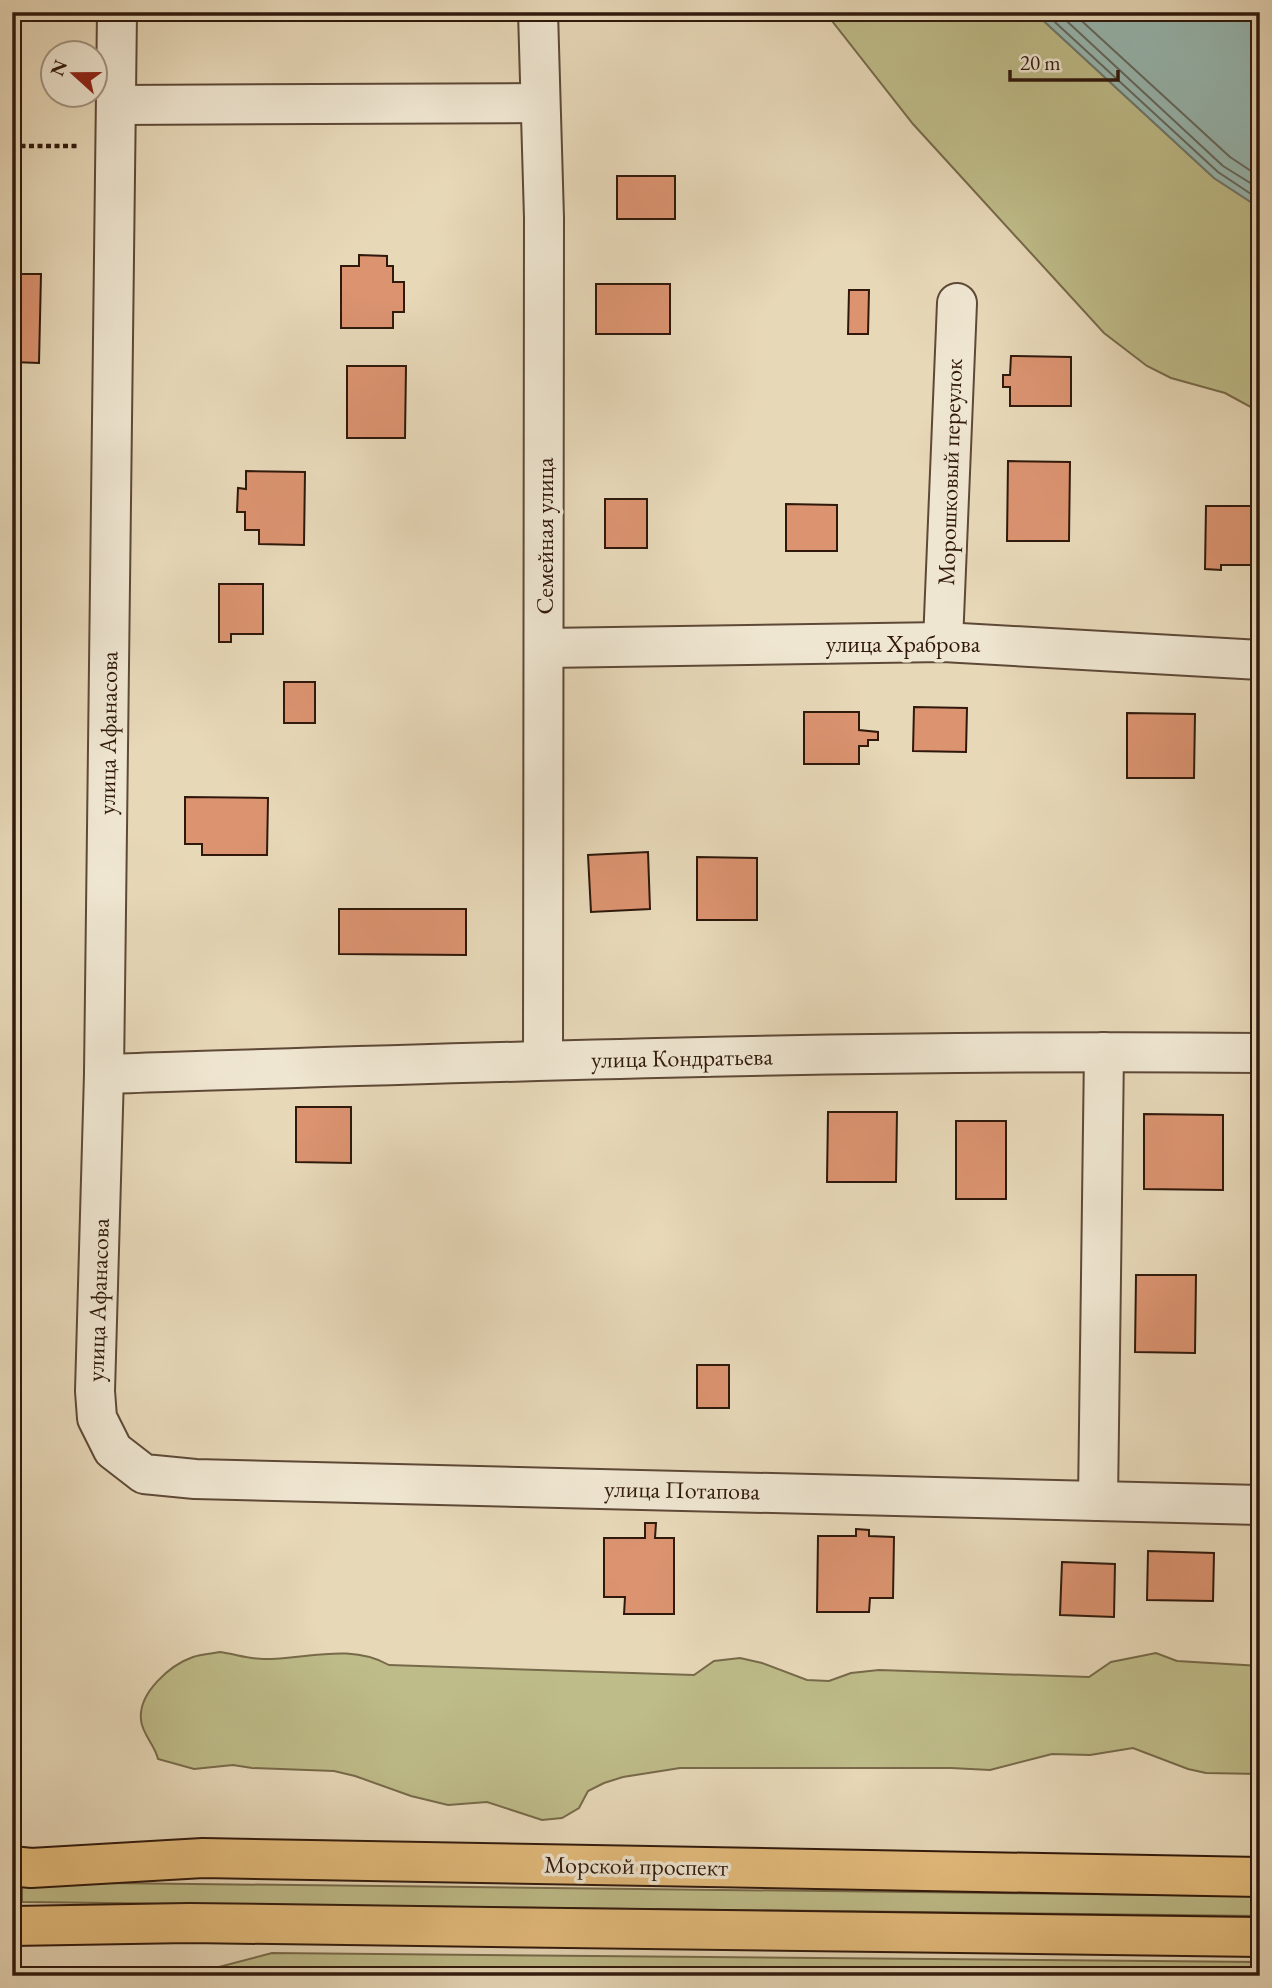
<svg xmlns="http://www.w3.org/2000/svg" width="1272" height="1988" font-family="'EB Garamond',serif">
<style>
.green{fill:#bebc89;stroke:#776a4a;stroke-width:2}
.water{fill:#97b9b3;stroke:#6e7970;stroke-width:2}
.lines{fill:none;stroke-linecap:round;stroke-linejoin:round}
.shore{stroke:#646960;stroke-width:2}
.building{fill:#db9370;stroke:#30190c;stroke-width:2}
.street-casing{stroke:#5e4937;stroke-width:42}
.primary-casing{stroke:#30190c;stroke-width:42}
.path{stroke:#30190c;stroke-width:4.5;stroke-dasharray:5 3.5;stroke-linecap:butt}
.street{stroke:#efe6d1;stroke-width:38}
.primary{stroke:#e4bc7c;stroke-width:38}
.labels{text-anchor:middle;stroke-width:7;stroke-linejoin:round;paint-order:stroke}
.street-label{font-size:24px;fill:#30190c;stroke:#efe6d1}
</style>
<rect width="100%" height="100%" fill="#e7d8b8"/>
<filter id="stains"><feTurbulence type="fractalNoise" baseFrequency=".00286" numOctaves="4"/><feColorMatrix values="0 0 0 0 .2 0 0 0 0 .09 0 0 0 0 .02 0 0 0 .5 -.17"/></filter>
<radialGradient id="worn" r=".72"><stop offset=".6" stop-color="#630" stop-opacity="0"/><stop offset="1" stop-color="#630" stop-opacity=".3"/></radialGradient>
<g class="green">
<polygon points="825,12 1034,12 1214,178 1260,208 1260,412 1225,393 1171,378 1147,366 1104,333 913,124"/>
<path d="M220 1652C235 1654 249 1659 264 1659 307 1659 350 1643 389 1665L694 1675 714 1661 740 1658 762 1663 807 1680 829 1681 851 1673 879 1670 1089 1677 1111 1662 1156 1653 1177 1661 1260 1666V1774L1206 1773 1188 1769 1133 1748 1090 1755 1052 1754 990 1770 951 1768H680L623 1777 604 1783 588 1791 579 1808 562 1818 542 1820 487 1802 448 1805 411 1796 355 1776 334 1771 252 1768 233 1765 194 1769 158 1759C155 1745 142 1734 141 1720 138 1693 170 1665 193 1657 202 1654 211 1654 220 1652Z"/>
<polygon points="22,1882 1260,1896 1260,1916 22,1902"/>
<polygon points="272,1953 1260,1962 1260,1976 17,1976 15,1969 196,1973"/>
</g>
<polygon class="water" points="1034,12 1260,12 1260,208 1214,178"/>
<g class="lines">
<g class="shore">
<polyline points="1044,12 1218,172 1260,200"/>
<polyline points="1057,12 1223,166 1260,189"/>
<polyline points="1072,12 1230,157 1260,177"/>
</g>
</g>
<g class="building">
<rect x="617" y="176" width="58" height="43"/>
<polygon points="359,255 387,256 387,266 393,266 393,282 404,282 404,312 393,312 393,328 341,328 341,266 359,266"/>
<polygon points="12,274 41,274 39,363 12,362"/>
<rect x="596" y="284" width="74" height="50"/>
<polygon points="849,290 869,290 868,334 848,334"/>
<polygon points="1011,356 1071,357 1071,406 1010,406 1010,387 1003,387 1003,375 1010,375"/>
<polygon points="347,366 406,366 405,438 347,438"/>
<polygon points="1008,461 1070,462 1069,541 1007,541"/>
<polygon points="246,471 305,472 304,545 259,544 259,530 245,530 245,512 237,512 238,488 246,489"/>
<rect x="605" y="499" width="42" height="49"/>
<polygon points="786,504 837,505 837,551 786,551"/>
<polygon points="1206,506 1260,506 1260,565 1221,565 1221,570 1205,569"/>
<polygon points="219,584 263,584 263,634 231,634 231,642 219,642"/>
<rect x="284" y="682" width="31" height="41"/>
<polygon points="914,707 967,708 966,752 913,751"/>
<polygon points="804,712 859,712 859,730 878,732 878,740 868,740 868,746 859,746 859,764 804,764"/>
<polygon points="1127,713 1195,714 1194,778 1127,778"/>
<polygon points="185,797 268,798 267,855 202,855 202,844 185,844"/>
<polygon points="648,852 650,909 591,912 588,855"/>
<polygon points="697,857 757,858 757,920 697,920"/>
<polygon points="339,909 466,909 466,955 339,954"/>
<polygon points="296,1107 351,1107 351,1163 296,1162"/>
<polygon points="828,1112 897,1112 896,1182 827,1182"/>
<polygon points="1144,1114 1223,1115 1223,1190 1144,1189"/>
<rect x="956" y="1121" width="50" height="78"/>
<polygon points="1136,1275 1196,1275 1195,1353 1135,1352"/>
<rect x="697" y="1365" width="32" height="43"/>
<polygon points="645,1523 656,1523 655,1538 674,1538 674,1614 624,1614 625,1597 604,1597 604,1538 645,1538"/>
<polygon points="856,1529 869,1530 869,1536 894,1537 893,1598 870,1598 869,1612 817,1612 818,1536 856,1536"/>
<polygon points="1148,1551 1214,1553 1213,1601 1147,1600"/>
<polygon points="1062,1562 1115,1564 1114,1617 1060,1615"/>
</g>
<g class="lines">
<defs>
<g id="street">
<polyline points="117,12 104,1074 95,1391 97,1418 113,1450 144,1474 195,1479 1260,1505"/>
<polyline points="538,12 544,218 543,1060"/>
<polyline points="116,105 540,103"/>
<polyline points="943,642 957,303"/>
<polyline points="545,648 943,642 1260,660"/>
<path d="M104 1074C489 1062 875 1049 1260 1053"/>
<polyline points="1098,1501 1104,1052"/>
</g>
<g id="primary">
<polyline points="12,1866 31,1868 203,1858 1260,1877"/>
<polyline points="12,1926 189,1923 1260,1937"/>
</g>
</defs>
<use href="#street" class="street-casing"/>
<use href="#primary" class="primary-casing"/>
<polyline class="path" points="12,146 78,146"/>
<use href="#street" class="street"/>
<use href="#primary" class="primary"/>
</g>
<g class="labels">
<g class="street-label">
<text transform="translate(950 472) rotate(-88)" y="8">Морошковый переулок</text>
<text transform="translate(545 536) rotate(-90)" y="8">Семейная улица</text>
<text x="903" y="652">улица Храброва</text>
<text transform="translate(108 733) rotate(-89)" y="8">улица Афанасова</text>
<text transform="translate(682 1058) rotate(-1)" y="8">улица Кондратьева</text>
<text transform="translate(98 1300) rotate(-88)" y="8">улица Афанасова</text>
<text transform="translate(682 1490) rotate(1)" y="8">улица Потапова</text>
<text transform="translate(636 1866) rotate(1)" y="8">Морской проспект</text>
</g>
</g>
<rect width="1272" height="1988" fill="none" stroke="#e7d8b8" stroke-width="42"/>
<rect x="14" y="14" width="1244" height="1960" fill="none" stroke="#30190c" stroke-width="3.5"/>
<rect x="21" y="21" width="1230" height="1946" fill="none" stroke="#30190c" stroke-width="2"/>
<g transform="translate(74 74) rotate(291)"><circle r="33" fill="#efe6d1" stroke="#a39482" stroke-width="2"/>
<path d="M0-5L12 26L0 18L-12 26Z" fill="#8f2418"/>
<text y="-10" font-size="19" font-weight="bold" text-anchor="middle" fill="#30190c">N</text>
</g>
<path d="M1010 70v10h108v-10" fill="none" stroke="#30190c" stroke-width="3.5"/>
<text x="1020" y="70" font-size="21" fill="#30190c" stroke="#efe6d1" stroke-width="5" paint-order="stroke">20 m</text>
<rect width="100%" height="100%" filter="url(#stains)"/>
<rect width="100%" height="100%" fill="url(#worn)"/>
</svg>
